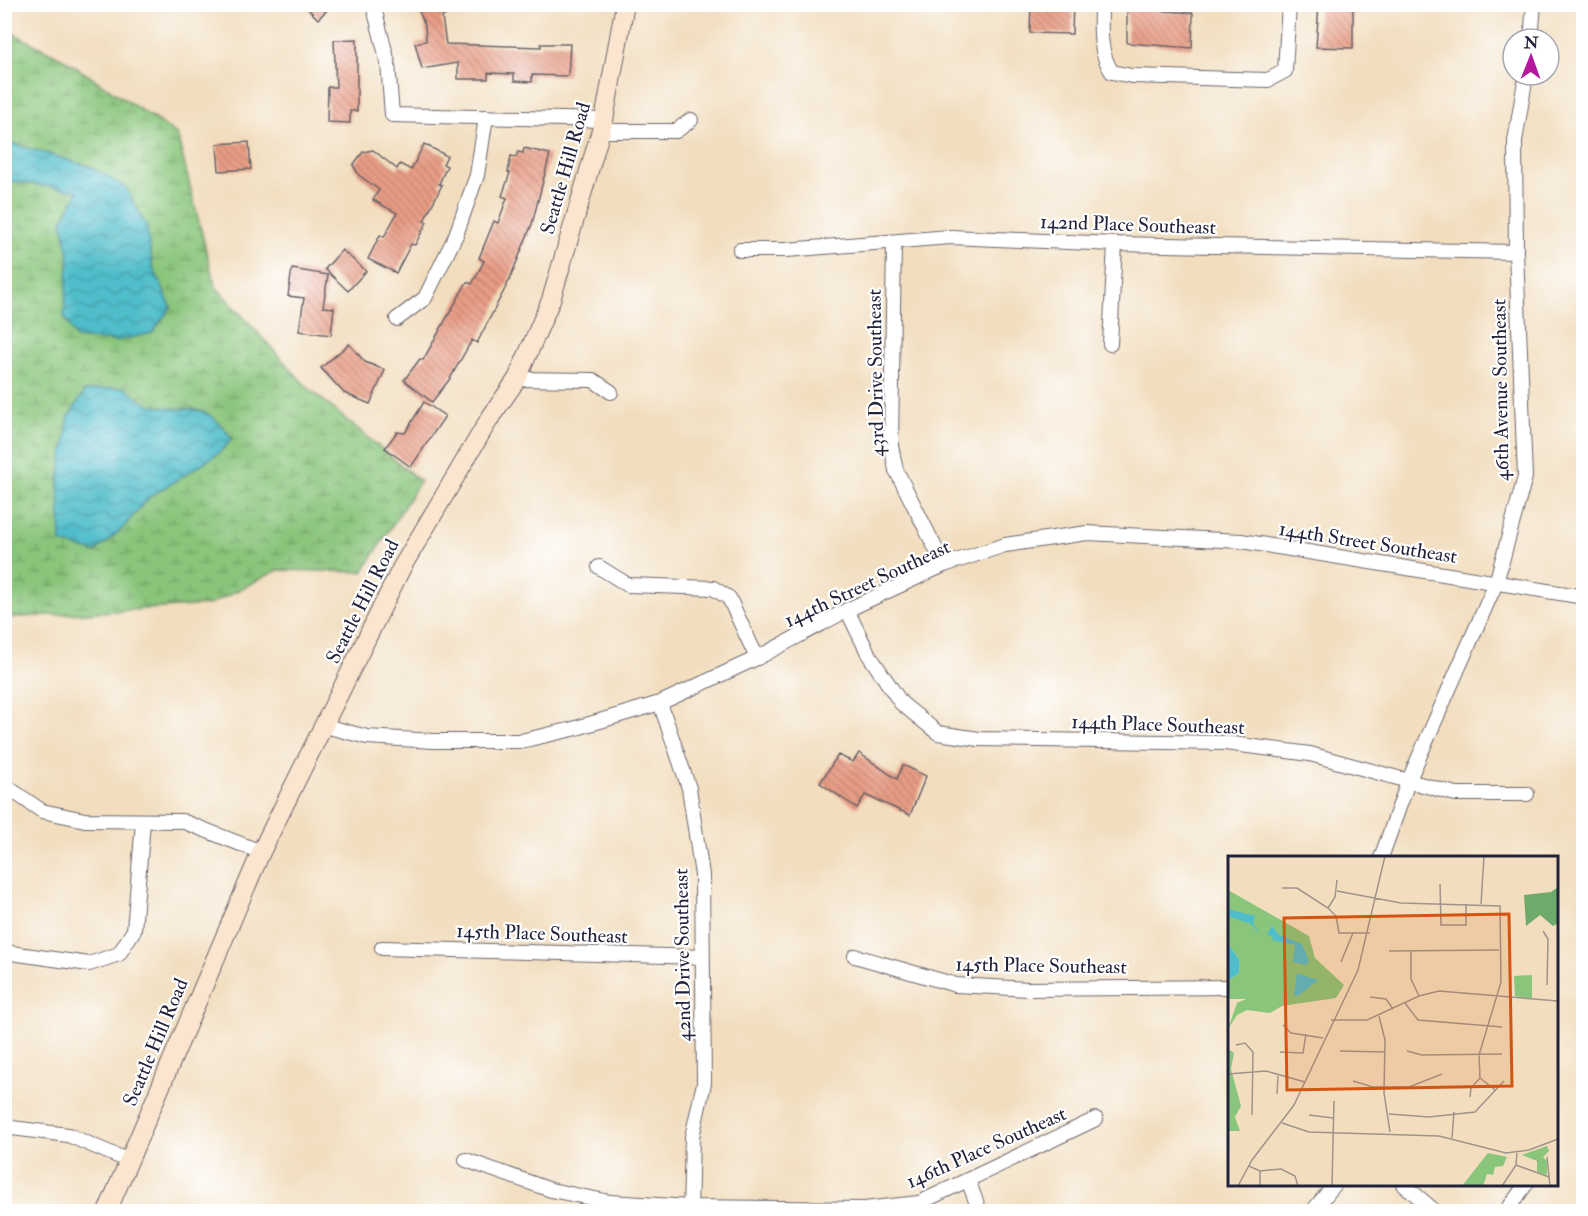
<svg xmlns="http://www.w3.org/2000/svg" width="1588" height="1216" font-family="'IM FELL Double Pica',serif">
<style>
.wetland{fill:url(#wetland-marsh);stroke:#56745a;stroke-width:1.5}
.water{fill:url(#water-waves);stroke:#397082;stroke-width:1.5}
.building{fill:url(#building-back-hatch)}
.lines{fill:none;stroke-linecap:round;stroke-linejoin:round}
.minor-casing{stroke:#6b6469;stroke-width:16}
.secondary-casing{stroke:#6b6469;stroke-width:20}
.minor{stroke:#fff;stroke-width:14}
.secondary{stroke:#fbe5cf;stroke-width:18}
.labels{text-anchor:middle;stroke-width:4.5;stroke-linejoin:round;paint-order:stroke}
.street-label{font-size:20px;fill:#22223b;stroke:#fff}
.inset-road{fill:none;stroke:#9f938a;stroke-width:1.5}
.view{fill:#d45411;fill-opacity:0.15;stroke:#d45411;stroke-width:3}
.inset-edge{fill:none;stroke:#22223b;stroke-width:3}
</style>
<defs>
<pattern id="wetland-marsh" width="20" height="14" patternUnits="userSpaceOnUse" patternTransform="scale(1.5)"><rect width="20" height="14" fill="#89c57a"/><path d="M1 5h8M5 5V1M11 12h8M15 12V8" fill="none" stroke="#70a065"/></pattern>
<pattern id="water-waves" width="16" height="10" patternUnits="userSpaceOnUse" patternTransform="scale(1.5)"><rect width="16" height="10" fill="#50bdca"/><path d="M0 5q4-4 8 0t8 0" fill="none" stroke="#4299a5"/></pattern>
<pattern id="building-back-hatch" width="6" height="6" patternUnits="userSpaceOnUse" patternTransform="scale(1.5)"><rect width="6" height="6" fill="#e99d85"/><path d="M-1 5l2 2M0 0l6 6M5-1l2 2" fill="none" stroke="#bc806e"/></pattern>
</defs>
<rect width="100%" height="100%" fill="#fff"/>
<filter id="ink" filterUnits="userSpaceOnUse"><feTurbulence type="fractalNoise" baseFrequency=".0167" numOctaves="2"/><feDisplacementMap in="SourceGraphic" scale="12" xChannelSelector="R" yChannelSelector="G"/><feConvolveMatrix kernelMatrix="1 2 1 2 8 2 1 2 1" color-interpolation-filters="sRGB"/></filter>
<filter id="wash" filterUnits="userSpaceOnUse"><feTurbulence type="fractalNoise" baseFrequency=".008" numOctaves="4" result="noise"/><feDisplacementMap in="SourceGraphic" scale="24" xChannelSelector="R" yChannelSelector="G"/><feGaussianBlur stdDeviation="1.35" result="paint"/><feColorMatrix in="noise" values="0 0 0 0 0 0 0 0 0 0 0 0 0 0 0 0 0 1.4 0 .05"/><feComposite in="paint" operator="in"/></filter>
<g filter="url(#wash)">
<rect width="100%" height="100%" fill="#f2debf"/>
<polygon class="wetland" points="4,29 65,60 177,134 215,286 307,387 420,481 363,572 278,570 209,605 5,618"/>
<g class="water">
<polygon points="4,141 92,167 125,187 146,225 153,267 171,307 152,333 116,341 76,338 64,316 69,255 62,221 78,191 5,180"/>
<path d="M124 387C132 392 142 403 151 405 193 415 203 397 232 439L219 453 148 498 123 528 95 552 61 543 59 480 69 416 85 391Z"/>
</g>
<g id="blocks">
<g class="building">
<polygon points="303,4 333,4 318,19"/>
<polygon points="416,4 442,4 446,15 442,17 446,44 541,47 541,44 570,44 568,76 532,75 532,82 514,81 514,74 488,73 488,79 458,79 458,63 422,69 415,43 426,41 425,26"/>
<polygon points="1031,4 1073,4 1072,34 1030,33"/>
<polygon points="1319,4 1353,4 1353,48 1316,47"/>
<polygon points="1127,8 1193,13 1192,48 1127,43"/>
<polygon points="357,39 357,111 350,111 350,123 327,122 328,87 336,87 334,40"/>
<polygon points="249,142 251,169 219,171 217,144"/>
<polygon points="424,144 447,156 443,164 447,166 439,184 442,185 424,221 427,222 415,245 411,244 396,273 368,259 380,235 384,237 397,213 373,200 379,190 359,175 353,165 363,152 373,150 397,169 400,164 411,170"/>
<polygon points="524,148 550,154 532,224 509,281 477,343 472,340 449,380 432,402 404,380 420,359 423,360 467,282 472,284 484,261 479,258 494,221 498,223 507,198 502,196 510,173 508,172 511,156 516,157 518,152 523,153"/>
<polygon points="342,250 366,271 348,291 325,269"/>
<polygon points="292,269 328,275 323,307 334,308 331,335 299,331 304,298 288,296"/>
<polygon points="349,344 365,362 385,370 370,404 344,393 321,368"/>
<polygon points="424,402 445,416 411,467 385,448 397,432 405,433"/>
<polygon points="859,753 897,779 903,765 926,776 910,815 865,795 857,808 820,783 838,755 853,762"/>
</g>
</g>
</g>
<g filter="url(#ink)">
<use href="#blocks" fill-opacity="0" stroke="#6b6469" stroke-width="1.5"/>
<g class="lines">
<defs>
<g id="minor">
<polyline points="373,4 388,63 392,115 604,120"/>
<path d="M1101 4C1101 28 1098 51 1112 72L1132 76 1268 80 1285 71 1289 4"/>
<polyline points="1531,39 1534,4"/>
<polyline points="601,131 676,131 691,120"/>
<polyline points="894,242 891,446 896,470 944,565"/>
<polyline points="740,250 786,250 950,237 1115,244 1516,252"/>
<polyline points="397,319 425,298 456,235 477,175 486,117"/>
<polyline points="1110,344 1115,244"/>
<polyline points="517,379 593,380 611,392"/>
<polyline points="599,567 628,585 713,588 729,598 757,658"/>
<polyline points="847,610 869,655 901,703 938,733 979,739 1225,743 1310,754 1456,794 1527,794"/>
<polyline points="660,703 689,788 702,875 704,1083 692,1137 690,1212"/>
<polyline points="325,726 367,737 434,741 521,741 573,729 660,703 757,658 847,610 944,565 1005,545 1087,533 1241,541 1584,597"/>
<polyline points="4,785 42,811 85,820 182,821 261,852"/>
<polyline points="1381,858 1408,782 1496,583 1525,477 1516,252 1515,141 1526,75"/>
<polyline points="382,948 701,957"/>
<polyline points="4,952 89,964 119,954 134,930 143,822"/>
<polyline points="855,956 956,985 1029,989 1230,987"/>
<polyline points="4,1127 68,1135 129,1161"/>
<polyline points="466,1160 551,1190 610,1202 690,1207 864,1209 919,1203 1096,1119"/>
<polyline points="968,1180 980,1212"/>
<polyline points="1403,1184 1436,1212"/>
<polyline points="1312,1212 1335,1184"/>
<polyline points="1506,1212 1526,1184"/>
</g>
<polyline id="secondary" points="107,1212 261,852 402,567 490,418 517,379 551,300 604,120 625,4"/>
</defs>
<use href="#minor" class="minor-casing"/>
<use href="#secondary" class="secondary-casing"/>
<use href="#minor" class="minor"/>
<use href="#secondary" class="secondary"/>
</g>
</g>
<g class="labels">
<g class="street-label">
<text transform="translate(565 168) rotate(-74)" y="7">Seattle Hill Road</text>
<text transform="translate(1128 224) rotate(2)" y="7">142nd Place Southeast</text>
<text transform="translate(875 373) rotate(-91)" y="7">43rd Drive Southeast</text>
<text transform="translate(1500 390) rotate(-91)" y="7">46th Avenue Southeast</text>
<text transform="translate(1368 542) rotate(9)" y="7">144th Street Southeast</text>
<text transform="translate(867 583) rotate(-25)" y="7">144th Street Southeast</text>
<text transform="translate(362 601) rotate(-63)" y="7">Seattle Hill Road</text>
<text transform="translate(1158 724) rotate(2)" y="7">144th Place Southeast</text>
<text transform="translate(542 933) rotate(2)" y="7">145th Place Southeast</text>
<text transform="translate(682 955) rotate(-91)" y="7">42nd Drive Southeast</text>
<text transform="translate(1041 965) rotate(1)" y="7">145th Place Southeast</text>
<text transform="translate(155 1042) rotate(-67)" y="7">Seattle Hill Road</text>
<text transform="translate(986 1147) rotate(-24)" y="7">146th Place Southeast</text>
</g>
</g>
<g transform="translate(1228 856)">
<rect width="330" height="330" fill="#f2debf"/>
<path d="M304 119V143L287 140 286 120ZM319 290 321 295 315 301 319 305V319L309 316V305L294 299ZM260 297 279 301 275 310 267 311 265 319 259 318 255 330H234Z" fill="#89c57a"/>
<path d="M330 31 329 68 325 70 312 59 298 70 296 39 323 36Z" fill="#6eaa6a"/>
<path d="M0 34 81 80 87 102 116 129 108 142 54 150 42 157 19 154 9 159 0 173 9 147 18 143H0V125L11 117 12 105 0 87ZM0 193 6 197 3 213 13 250 7 261 12 275H0Z" fill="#89c57a"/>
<path d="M0 53 27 60 25 67 32 78 23 68 0 60ZM44 70 51 79 74 88 81 105 78 109 65 106 67 89 44 84 45 81 39 78ZM0 87 12 105 11 117 0 125ZM69 117 90 124 70 140 66 139Z" fill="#50bdca"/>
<path class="inset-road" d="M94 0H117M212 28 213 69H238V48M54 32H69L100 52 108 60 111 77H142M109 35 173 47 272 50 273 126 251 199 252 222 267 234M253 48 256 0M100 52 107 41 109 24M315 75 320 83 319 129M183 94V123L191 140M161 95 271 94M113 106 125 77M142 141 158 143 165 153M177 147 190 164 274 171M151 160 157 184 156 237 162 276M103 164H139L191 140 211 135 330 145M55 169 63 177 95 182M8 189 17 187 25 196 24 259M112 195 157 196M179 195 194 199 274 198M52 196 75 197 78 178M0 218 38 215 77 226M125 225 145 231H181L214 218M49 238 50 220M242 241 243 232 252 222M161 258 201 261 247 256 276 225M81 259 105 262M54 267 81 276 211 280 278 297 301 294 330 283M224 282 226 256M319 301 322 330M288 309 321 321M21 310 32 315V330M32 315 53 313 67 320 70 330M10 330 24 304 66 249 130 114 157 0M104 330 106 245M274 330 288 309 289 297"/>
<path class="view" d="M281 58 284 230 59 234 56 62Z"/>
<rect width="330" height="330" class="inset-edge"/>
</g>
<rect width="1588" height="1216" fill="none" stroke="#fff" stroke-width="24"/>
<g transform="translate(1531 57) rotate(1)"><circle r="28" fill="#ffffff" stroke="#a7a7b1" stroke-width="1.5"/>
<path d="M0-4.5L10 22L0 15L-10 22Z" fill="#b5179e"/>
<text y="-9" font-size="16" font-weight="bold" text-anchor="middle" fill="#22223b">N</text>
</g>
</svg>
